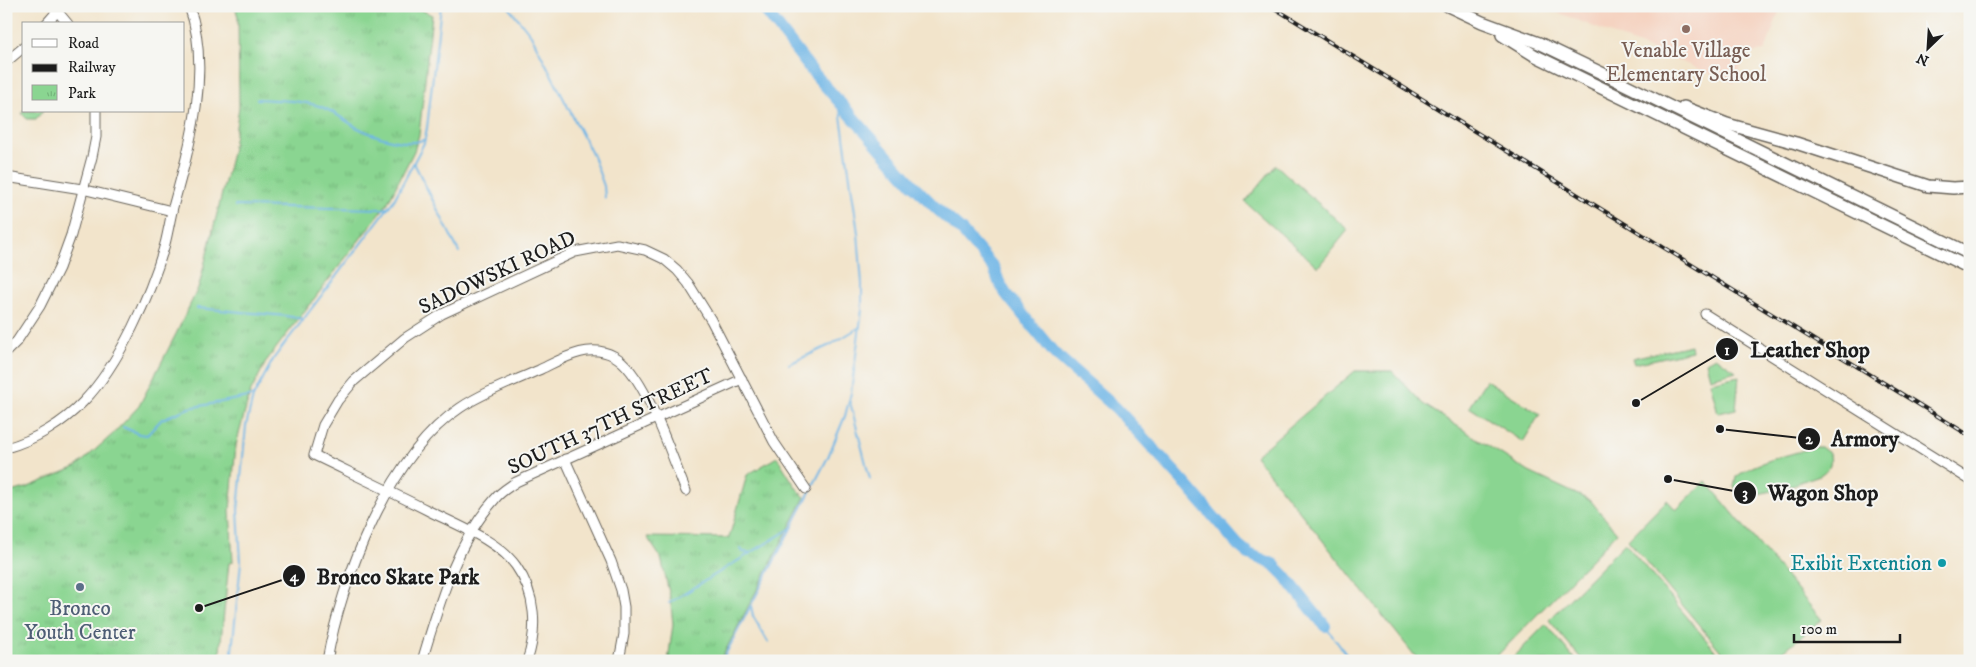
<svg xmlns="http://www.w3.org/2000/svg" width="1976" height="667" font-family="'IM FELL DW Pica',serif">
<style>
.built{fill:#f5d3c1}
.grass{fill:#8ad591;stroke:#537856}
.park{fill:url(#park-tufts);stroke:#537856}
.lines{fill:none;stroke-linecap:round;stroke-linejoin:round}
.stream{stroke:#6fb6e6;stroke-width:2}
.river{stroke:#6fb6e6;stroke-width:12}
.minor-casing{stroke:#676259;stroke-width:11}
.major-casing{stroke:#676259;stroke-width:14}
.minor{stroke:#fff;stroke-width:9}
.major{stroke:#fff;stroke-width:11}
.rail-casing{stroke:#1c1c1c;stroke-width:4}
.rail{stroke:#f6f6f2;stroke-width:2;stroke-dasharray:5.5;stroke-linecap:butt}
.education-dot{fill:#8d6e63;stroke:#f6f6f2;stroke-width:2}
.culture-dot{fill:#0f9aa8;stroke:#f6f6f2;stroke-width:2}
.service-dot{fill:#5c6f8a;stroke:#f6f6f2;stroke-width:2}
.labels{text-anchor:middle;stroke-width:4;stroke-linejoin:round;paint-order:stroke}
.education-label{font-size:21px;fill:#785e54;stroke:#f6f6f2}
.street-label{font-size:21px;fill:#1c1c1c;stroke:#f6f6f2}
.culture-label{font-size:21px;fill:#0d838f;stroke:#f6f6f2;text-anchor:end}
.service-label{font-size:21px;fill:#4e5e75;stroke:#f6f6f2}
.leader{fill:none;stroke:#1c1c1c;stroke-width:2}
.callout-dot{fill:#1c1c1c;stroke:#f6f6f2;stroke-width:2}
.mark-label{font-size:15px;text-anchor:middle;font-weight:bold;fill:#fff}
.callout-label{font-size:22px;text-anchor:middle;font-weight:bold;fill:#1c1c1c;stroke:#f6f6f2;stroke-width:4;stroke-linejoin:round;paint-order:stroke}
</style>
<defs>
<pattern id="park-tufts" width="24" height="20" patternUnits="userSpaceOnUse" patternTransform="scale(1.25)"><rect width="24" height="20" fill="#8ad591"/><path d="M3 7l-1-3M5 7V3M7 7l1-3M15 17l-1-3M17 17v-4M19 17l1-3" fill="none" stroke="#76b67c"/></pattern>
</defs>
<rect width="100%" height="100%" fill="#f6f6f2"/>
<filter id="ink" filterUnits="userSpaceOnUse"><feTurbulence type="fractalNoise" baseFrequency=".02" numOctaves="2"/><feDisplacementMap in="SourceGraphic" scale="10" xChannelSelector="R" yChannelSelector="G"/><feConvolveMatrix kernelMatrix="1 2 1 2 8 2 1 2 1" color-interpolation-filters="sRGB"/></filter>
<filter id="wash" filterUnits="userSpaceOnUse"><feTurbulence type="fractalNoise" baseFrequency=".0096" numOctaves="4" result="noise"/><feDisplacementMap in="SourceGraphic" scale="20" xChannelSelector="R" yChannelSelector="G"/><feGaussianBlur stdDeviation="1.12" result="paint"/><feColorMatrix in="noise" values="0 0 0 0 0 0 0 0 0 0 0 0 0 0 0 0 0 1.4 0 .05"/><feComposite in="paint" operator="in"/></filter>
<g filter="url(#wash)">
<rect width="100%" height="100%" fill="#f2e4cb"/>
<polygon class="built" points="1542,6 1781,6 1765,51 1747,53 1734,83"/>
<g class="grass">
<polygon points="1276,165 1348,230 1318,267 1245,202"/>
<polygon points="1691,345 1692,351 1634,364 1632,358"/>
<polygon points="1715,357 1736,371 1710,378 1706,362"/>
<polygon points="1355,371 1392,371 1423,404 1529,472 1591,501 1617,533 1492,661 1419,661 1255,456"/>
<polygon points="1739,376 1736,409 1718,413 1710,382"/>
<polygon points="1486,380 1540,414 1523,442 1469,407"/>
<path d="M1814 447H1821L1830 454C1832 465 1829 469 1820 475 1800 481 1748 506 1734 487L1736 477C1755 461 1791 455 1814 447Z"/>
<polygon points="1706,481 1822,620 1771,661 1729,661 1628,540 1667,500 1676,510"/>
<polygon points="1625,543 1724,661 1583,661 1549,620"/>
<polygon points="1546,624 1576,661 1510,661"/>
</g>
<g class="park">
<polygon points="235,6 413,6 432,15 419,135 414,151 387,204 267,360 250,393 236,445 230,510 233,562 229,563 219,661 6,661 6,493 26,488 76,467 113,434 139,406 176,334 199,286 232,153 239,107 238,17"/>
<polygon points="24,110 24,111 43,111 36,119 27,119 22,114"/>
<polygon points="777,457 797,489 805,497 720,661 668,661 673,624 670,597 661,558 647,537 729,538 747,475"/>
</g>
<g class="lines">
<g class="stream">
<polyline points="423,6 428,8 435,6"/>
<polyline points="508,6 531,35 593,156 604,186 605,198"/>
<path d="M257 99C277 100 299 100 319 106 332 110 344 120 356 127 374 136 404 147 423 140"/>
<polyline points="414,163 459,252"/>
<polyline points="235,206 383,209 387,208"/>
<polyline points="197,308 286,316 303,319"/>
<polyline points="789,364 830,345 860,327"/>
<polyline points="850,402 870,479"/>
<polyline points="123,427 139,434 147,435 162,419 189,408 254,396"/>
<polyline points="741,549 743,552 751,553"/>
<polyline points="669,603 793,527"/>
<polyline points="751,606 753,616 768,642"/>
<polyline points="1325,626 1351,661"/>
<polyline points="231,661 241,562 238,510 246,426 253,397 274,358 394,200 424,143 427,128 441,6"/>
<polyline points="722,661 828,457 845,416 851,393 862,310 862,284 858,233 839,102"/>
</g>
<polyline class="river" points="762,6 812,71 912,184 937,209 962,231 994,268 999,282 1006,294 1054,353 1116,408 1183,481 1238,545 1249,554 1273,564 1284,575 1325,626"/>
</g>
</g>
<g filter="url(#ink)">
<g class="lines">
<defs>
<g id="minor">
<polyline points="58,12 68,24"/>
<polyline points="46,24 62,6"/>
<polyline points="6,62 24,47"/>
<polyline points="6,177 82,189 172,211"/>
<polyline points="1705,314 1970,480"/>
<polyline points="6,352 17,341 40,306 59,268 71,235 92,157 96,137 96,111"/>
<path d="M6 448C35 440 63 423 83 402 119 365 151 294 165 244 168 232 170 220 173 207 190 146 212 69 189 6"/>
<polyline points="565,459 611,561 621,590 624,607 624,634 619,661"/>
<path d="M327 661C341 580 389 455 460 408 484 392 512 382 539 370 562 359 588 342 614 356 645 372 672 458 686 491"/>
<path d="M422 661C439 605 455 544 495 499 500 492 509 487 516 482L742 379"/>
<path d="M527 661C538 629 536 594 516 566 498 540 454 524 427 510 389 491 351 473 314 455L323 425 338 400 354 381 405 338 442 314 575 252 617 244 645 250 664 259 677 270 688 283 711 320 774 442 806 489"/>
</g>
<g id="major">
<polyline points="1448,6 1482,22 1539,43 1614,79 1970,254"/>
<polyline points="1502,35 1534,55 1970,268"/>
<polyline points="1684,107 1727,124 1796,143 1928,186 1953,188 1970,187"/>
</g>
</defs>
<use href="#minor" class="minor-casing"/>
<use href="#major" class="major-casing"/>
<use href="#minor" class="minor"/>
<use href="#major" class="major"/>
<defs>
<polyline id="rail" points="1271,6 1970,436"/>
</defs>
<use href="#rail" class="rail-casing"/>
<use href="#rail" class="rail"/>
</g>
</g>
<circle class="education-dot" cx="1686" cy="29" r="5"/>
<circle class="culture-dot" cx="1942" cy="563" r="5"/>
<circle class="service-dot" cx="80" cy="587" r="5"/>
<g class="labels">
<g class="education-label">
<text x="1686" y="57">Venable Village<tspan x="1686" dy="24">Elementary School</tspan></text>
</g>
<g class="street-label">
<text transform="translate(497 272) rotate(-25)" y="7">SADOWSKI ROAD</text>
<text transform="translate(610 421) rotate(-25)" y="7">SOUTH 37TH STREET</text>
</g>
<g class="culture-label">
<text x="1932" y="570">Exibit Extention</text>
</g>
<g class="service-label">
<text x="80" y="615">Bronco<tspan x="80" dy="24">Youth Center</tspan></text>
</g>
</g>
<path class="leader" d="M1636 403L1727 349M1720 429L1809 439M1668 479L1745 493M199 608L294 576"/>
<g class="callout-dot">
<circle cx="1636" cy="403" r="5"/>
<circle cx="1720" cy="429" r="5"/>
<circle cx="1668" cy="479" r="5"/>
<circle cx="199" cy="608" r="5"/>
<circle cx="1727" cy="349" r="12"/>
<circle cx="1809" cy="439" r="12"/>
<circle cx="1745" cy="493" r="12"/>
<circle cx="294" cy="576" r="12"/>
</g>
<g class="mark-label">
<text x="1727" y="355">1</text>
<text x="1809" y="444">2</text>
<text x="1745" y="498">3</text>
<text x="294" y="581">4</text>
</g>
<g class="callout-label">
<text x="1810" y="357">Leather Shop</text>
<text x="1865" y="446">Armory</text>
<text x="1823" y="500">Wagon Shop</text>
<text x="398" y="584">Bronco Skate Park</text>
</g>
<rect width="1976" height="667" fill="none" stroke="#f6f6f2" stroke-width="25"/>
<rect x="22" y="22" width="162" height="90" fill="#f6f6f2" stroke="#9f9f9c"/>
<rect x="32" y="39" width="25" height="8" fill="#ffffff" stroke="#9f9f9c"/>
<text x="68" y="48" font-size="15" fill="#1c1c1c">Road</text>
<rect x="32" y="64" width="25" height="8" fill="#1c1c1c" stroke="#9f9f9c"/>
<text x="68" y="72" font-size="15" fill="#1c1c1c">Railway</text>
<rect x="32" y="85" width="25" height="15" fill="url(#park-tufts)" stroke="#9f9f9c"/>
<text x="68" y="98" font-size="15" fill="#1c1c1c">Park</text>
<g transform="translate(1928 48) rotate(205)" stroke="#f6f6f2" stroke-width="4" paint-order="stroke">
<path d="M0-4L9 19L0 12L-9 19Z" fill="#1c1c1c"/>
<text y="-8" font-size="14" font-weight="bold" text-anchor="middle" fill="#1c1c1c">N</text>
</g>
<path d="M1794 634v8h106v-8" fill="none" stroke="#1c1c1c" stroke-width="2.5"/>
<text x="1801" y="634" font-size="15" fill="#1c1c1c" stroke="#f6f6f2" stroke-width="4" paint-order="stroke">100 m</text>
</svg>
